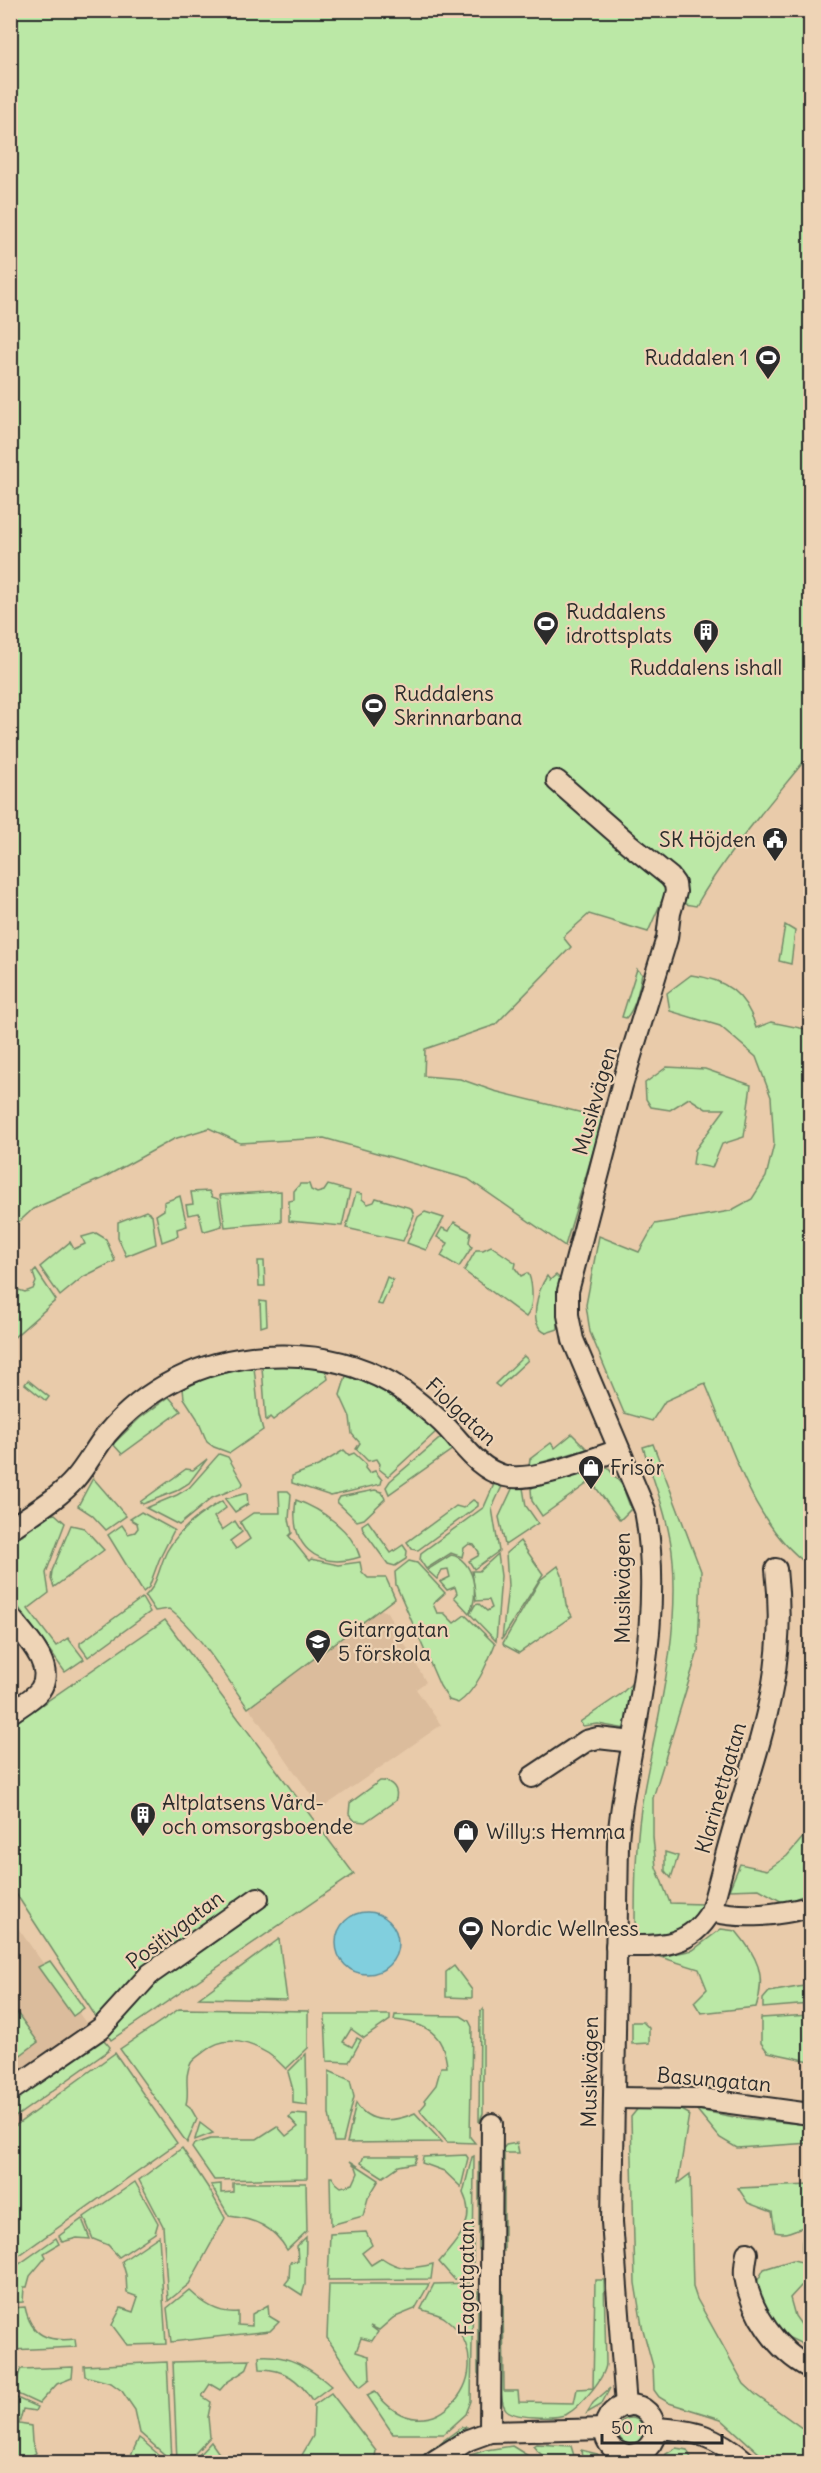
<svg xmlns="http://www.w3.org/2000/svg" width="821" height="2473" font-family="Delius,sans-serif">
<style>
.built{fill:#dbbc9c}
.green{fill:#bbe8a6;stroke:#738a68;stroke-width:1.5}
.water{fill:#81cfde;stroke:#5f8d96;stroke-width:1.5}
.lines{fill:none;stroke-linecap:round;stroke-linejoin:round}
.minor-casing{stroke:#2b2b2b;stroke-width:24}
.minor{stroke:#eed4b6;stroke-width:20}
.labels{text-anchor:middle;stroke-width:4.5;stroke-linejoin:round;paint-order:stroke}
.poi-label{font-size:21px;fill:#2b2b2b;stroke:#eed4b6;text-anchor:start}
.street-label{font-size:21px;fill:#2b2b2b;stroke:#eed4b6}
</style>
<rect width="100%" height="100%" fill="#e9cbaa"/>
<filter id="ink" filterUnits="userSpaceOnUse"><feTurbulence type="fractalNoise" baseFrequency=".0167" numOctaves="2"/><feDisplacementMap in="SourceGraphic" scale="12" xChannelSelector="R" yChannelSelector="G"/><feConvolveMatrix kernelMatrix="1 2 1 2 8 2 1 2 1" color-interpolation-filters="sRGB"/></filter>
<g filter="url(#ink)">
<g class="built">
<polygon points="291,1573 387,1612 426,1682 416,1689 441,1725 321,1809 237,1691"/>
<polygon points="10,1917 88,2026 10,2083"/>
</g>
<g class="green">
<path d="M11 11H810V764L805 760C767 807 726 853 696 906L662 900 648 932 589 914 563 937 571 947 495 1025 425 1049 424 1076 460 1079 494 1091 603 1118 565 1246 468 1179 324 1138 240 1143 209 1128 174 1139 103 1178 33 1209 11 1229Z"/>
<polygon points="785,925 795,931 791,964 779,961"/>
<path d="M637 969 642 974C639 988 636 1008 626 1018L622 1017Z"/>
<path d="M691 975C725 979 746 993 756 1028L771 1022 810 1030V1566C752 1525 732 1446 705 1383L665 1401 652 1421 624 1413 590 1332 586 1305 599 1236 639 1252 655 1224 730 1211 752 1199 766 1177 774 1144 771 1097 756 1057 720 1026 670 1011 667 993Z"/>
<polygon points="667,1067 705,1069 751,1085 744,1137 722,1144 712,1168 693,1164 695,1150 725,1109 706,1109 689,1098 670,1110 651,1107 646,1099 645,1083"/>
<polygon points="300,1184 309,1184 311,1190 317,1193 324,1191 328,1185 350,1191 342,1226 289,1221 289,1201 294,1200 294,1191"/>
<polygon points="209,1191 212,1197 218,1199 222,1226 205,1231 203,1230 199,1213 188,1215 186,1205 193,1204 191,1192"/>
<polygon points="281,1191 281,1222 225,1227 220,1195"/>
<polygon points="356,1193 362,1194 362,1199 368,1204 374,1202 376,1198 411,1208 414,1215 403,1241 346,1228"/>
<polygon points="180,1196 187,1226 177,1229 178,1236 162,1242 156,1215 164,1210 164,1202"/>
<polygon points="146,1211 152,1215 156,1244 126,1256 118,1237 118,1222"/>
<polygon points="425,1212 444,1218 426,1250 407,1243 418,1217"/>
<polygon points="454,1222 471,1232 469,1242 472,1247 459,1267 441,1256 448,1243 437,1237 442,1228 449,1231"/>
<polygon points="96,1233 106,1239 115,1261 83,1277 60,1296 40,1267 70,1242 74,1249 85,1244 82,1237"/>
<path d="M491 1246 516 1263 515 1268 521 1276 527 1273 529 1275C533 1286 534 1308 526 1317L464 1271 476 1250H483Z"/>
<polygon points="258,1261 264,1261 265,1286 259,1286"/>
<polygon points="36,1270 56,1300 12,1339 11,1294 16,1289 25,1292 33,1289 36,1282 33,1273"/>
<path d="M556 1275 560 1279 557 1301 558 1329 546 1333C527 1325 538 1290 547 1276L550 1280Z"/>
<polygon points="387,1277 393,1280 382,1305 377,1304"/>
<polygon points="260,1301 266,1302 267,1325 261,1327"/>
<polygon points="524,1356 528,1360 499,1387 495,1384"/>
<polygon points="283,1365 326,1370 328,1379 273,1420 270,1417 266,1421 262,1367"/>
<polygon points="254,1367 259,1415 263,1430 230,1453 214,1447 207,1442 197,1418 184,1398 183,1389 210,1376"/>
<path d="M346 1376C381 1387 413 1403 437 1431L388 1476 379 1469 380 1464 377 1459 368 1461 356 1449 360 1443 352 1434 350 1417 340 1395Z"/>
<polygon points="28,1380 49,1397 46,1401 25,1384"/>
<polygon points="169,1397 181,1411 122,1454 113,1444 140,1418"/>
<polygon points="572,1434 587,1449 529,1466 530,1459 551,1443 555,1448"/>
<polygon points="444,1435 453,1449 389,1494 386,1487 390,1481"/>
<path d="M653 1444 701 1571 698 1651 653 1798V1837L656 1867 670 1903 702 1904 692 1927 661 1934 635 1935C635 1887 635 1838 644 1790 658 1715 679 1639 673 1561 670 1522 655 1485 643 1447Z"/>
<polygon points="344,1450 349,1455 354,1453 366,1464 365,1468 369,1473 375,1471 382,1480 381,1484 331,1496 292,1483 292,1476 318,1466"/>
<polygon points="219,1454 228,1457 243,1483 242,1486 212,1498 179,1525 146,1508 177,1495 189,1488"/>
<polygon points="207,1459 189,1483 176,1491 143,1504 140,1502 186,1469 193,1470"/>
<polygon points="608,1468 622,1485 631,1509 620,1520 591,1481 542,1516 532,1501 531,1489 534,1486 596,1469"/>
<polygon points="93,1478 126,1516 106,1530 92,1515 78,1506"/>
<polygon points="495,1482 503,1484 492,1508 499,1551 474,1569 469,1561 478,1556 479,1552 474,1545 469,1544 464,1548 462,1557 451,1553 426,1569 420,1560 421,1553 484,1507"/>
<polygon points="513,1487 523,1488 526,1506 538,1523 505,1545 499,1517"/>
<polygon points="375,1490 382,1492 385,1499 364,1519 357,1521 337,1502 340,1497"/>
<path d="M279 1491H288L291 1494 289 1519 292 1533 289 1536 309 1561 311 1559 338 1565 360 1562 362 1572 368 1578H386L395 1598 248 1708C224 1675 201 1634 169 1609L155 1611 145 1596C158 1585 159 1566 167 1551 179 1529 201 1513 222 1501L226 1508 214 1517 222 1530 235 1521 242 1532 230 1541 236 1549 250 1539 240 1522 253 1513H280Z"/>
<polygon points="247,1493 248,1504 235,1512 225,1499"/>
<path d="M296 1500C321 1509 352 1530 360 1557 315 1571 289 1544 296 1500Z"/>
<polygon points="473,1500 478,1503 478,1506 418,1550 412,1549 407,1542 456,1506 463,1508"/>
<polygon points="141,1512 174,1530 159,1560 149,1587 143,1592 108,1535 122,1525 128,1534 135,1532 138,1528 137,1523 130,1519"/>
<polygon points="55,1514 65,1523 46,1573 49,1593 28,1609 56,1646 68,1638 84,1659 65,1672 11,1597 11,1543 50,1515"/>
<polygon points="368,1521 391,1553 403,1545 407,1551 406,1559 395,1566 388,1564 363,1530 362,1525"/>
<polygon points="71,1525 84,1528 104,1550 54,1587 51,1579 52,1571"/>
<polygon points="520,1541 543,1574 502,1639 508,1586 506,1553"/>
<polygon points="498,1554 501,1576 496,1641 470,1614 475,1605 479,1604 487,1611 492,1608 489,1600 476,1601 472,1571 479,1571"/>
<path d="M451 1555C473 1558 481 1596 469 1613L454 1597 457 1593 455 1587 447 1590 440 1582 450 1577 448 1569 442 1570 437 1579 427 1570Z"/>
<path d="M409 1561 417 1563 445 1593 433 1604 437 1613H444L454 1623 465 1615 495 1644C487 1664 476 1691 458 1703L449 1700 440 1686 396 1585 395 1572Z"/>
<polygon points="558,1566 562,1575 566,1605 572,1616 519,1653 504,1645 503,1643 540,1580"/>
<polygon points="142,1598 150,1612 88,1657 80,1646 80,1643"/>
<polygon points="165,1620 354,1874 111,2040 11,1886 11,1726"/>
<polygon points="631,1684 634,1685 626,1729 598,1724 583,1726 580,1722 621,1694"/>
<path d="M380 1781C392 1780 400 1790 395 1801L365 1822 355 1821 349 1814 350 1803Z"/>
<polygon points="810,1829 810,1893 784,1903 759,1889 729,1890 740,1864 767,1870 787,1856"/>
<polygon points="665,1852 678,1856 671,1878 665,1871"/>
<path d="M721 1929 736 1931C757 1956 767 1975 756 2007L701 2013 694 2002 707 1989 699 1969 660 1957 693 1950Z"/>
<polygon points="279,1939 287,2000 199,1998"/>
<polygon points="50,1961 84,2008 73,2016 38,1967"/>
<polygon points="454,1966 472,1990 472,1998 446,1997 446,1972"/>
<polygon points="810,1985 810,2004 763,2008 763,1999 769,1992"/>
<polygon points="10,2003 38,2042 11,2062 10,2062"/>
<path d="M179 2009 308 2011V2048L286 2069C266 2047 230 2030 205 2051 200 2055 194 2058 191 2063 183 2077 190 2091 186 2104L190 2107 197 2119 187 2143 120 2049Z"/>
<polygon points="483,2009 483,2113 479,2123 480,2011"/>
<polygon points="325,2015 390,2015 390,2020 364,2038 351,2029 343,2042 352,2047 357,2038 361,2040 349,2062 327,2061"/>
<path d="M395 2015 461 2016 469 2021 472 2027 470 2137 475 2143 447 2142 421 2112 420 2110 426 2103 424 2100 436 2085 441 2067H447C444 2033 426 2023 394 2020Z"/>
<polygon points="810,2015 810,2061 768,2052 761,2043 761,2018"/>
<polygon points="632,2022 643,2022 649,2028 649,2043 632,2044"/>
<polygon points="104,2040 110,2047 108,2051 11,2120 11,2096 44,2076 47,2079"/>
<polygon points="115,2053 177,2143 11,2261 11,2129"/>
<polygon points="306,2054 307,2105 293,2103 293,2090 288,2072"/>
<polygon points="329,2071 350,2080 354,2097 343,2142 334,2142 329,2114"/>
<path d="M356 2103C369 2125 395 2122 415 2113L442 2142 347 2143Z"/>
<polygon points="639,2107 676,2107 689,2114 678,2183 690,2174 693,2287 697,2299 744,2384 756,2395 810,2434 810,2462 769,2462 721,2419 669,2403 659,2397 654,2390 653,2366 642,2326 635,2283 631,2117"/>
<polygon points="697,2110 740,2118 810,2125 810,2143 737,2148 720,2138"/>
<polygon points="293,2114 307,2115 307,2178 214,2180 192,2148 194,2144 210,2139 257,2139 277,2126 286,2136 298,2127 289,2117"/>
<polygon points="200,2123 213,2133 195,2140 195,2139"/>
<polygon points="517,2143 519,2153 504,2153 504,2251 498,2250 501,2151 506,2145"/>
<polygon points="182,2148 209,2189 225,2218 189,2284 168,2301 163,2226 139,2180"/>
<polygon points="466,2155 468,2158 461,2187 444,2171 422,2163 423,2157"/>
<polygon points="364,2156 417,2156 414,2163 399,2166 383,2177 361,2163"/>
<path d="M474 2156 473 2279H454L439 2262C456 2241 478 2223 463 2193L472 2157Z"/>
<polygon points="350,2161 379,2180 368,2198 363,2216 331,2225 330,2177 332,2177 336,2183 341,2187 353,2184 358,2173 356,2167"/>
<polygon points="479,2162 482,2169 482,2243 479,2250"/>
<polygon points="135,2182 158,2223 155,2233 119,2257 108,2245 93,2239 84,2217"/>
<path d="M233 2183H306L307 2231 287 2250C274 2227 255 2219 229 2216L211 2185 221 2184V2193L233 2192Z"/>
<path d="M810 2185V2226C794 2227 791 2236 775 2232L772 2212 748 2203 738 2188Z"/>
<polygon points="82,2219 90,2239 77,2238 62,2242 59,2236"/>
<path d="M810 2228V2284L801 2286 790 2298 795 2316 810 2337V2352C802 2341 793 2341 782 2334 769 2325 761 2297 757 2282L764 2269 793 2260 806 2263C800 2250 799 2238 810 2228Z"/>
<path d="M366 2232 372 2245 362 2253 371 2265 382 2258C401 2271 412 2269 433 2264L431 2279 328 2280 330 2234Z"/>
<polygon points="159,2236 166,2344 127,2345 112,2325 121,2308 133,2312 138,2297 127,2293 126,2275 122,2261"/>
<polygon points="306,2237 305,2285 302,2295 285,2284 289,2279 290,2262 298,2261 297,2246"/>
<polygon points="56,2238 59,2244 44,2253 46,2257 30,2276 27,2287 24,2287 23,2302 11,2303 11,2270"/>
<path d="M595 2280H604L606 2363C606 2377 580 2407 567 2414 556 2419 511 2419 505 2408 501 2402 501 2392 501 2385H497L498 2290 503 2291 504 2391H518L519 2402 574 2403 577 2389 593 2388Z"/>
<path d="M473 2283 471 2401 466 2414 444 2434H393L367 2395 375 2391C429 2466 509 2368 446 2319 439 2313 429 2313 421 2309L434 2284Z"/>
<polygon points="329,2284 429,2284 415,2309 393,2318 379,2330 370,2326 378,2332 372,2341 361,2338 356,2352 369,2356 370,2379 360,2387 327,2338"/>
<path d="M189 2290C203 2303 217 2314 238 2312V2325L252 2326V2314L268 2305 269 2316 279 2322 270 2331 171 2342 167 2308Z"/>
<polygon points="478,2290 482,2301 481,2378 478,2373"/>
<path d="M25 2307C31 2336 48 2342 75 2339L76 2347 11 2350V2308Z"/>
<path d="M259 2356C287 2353 311 2368 331 2386L312 2400C299 2380 285 2369 260 2369Z"/>
<polygon points="250,2360 246,2370 227,2382 220,2390 210,2384 202,2396 211,2402 208,2417 210,2437 187,2462 177,2462 173,2362"/>
<polygon points="167,2362 172,2460 172,2461 140,2433 135,2410 122,2391 111,2383 85,2376 84,2366"/>
<polygon points="73,2367 72,2378 57,2384 39,2404 11,2391 21,2369"/>
<polygon points="610,2388 601,2405 587,2413 593,2403"/>
<polygon points="331,2393 376,2451 374,2462 298,2462 313,2436 314,2405"/>
<polygon points="10,2395 37,2407 35,2411 23,2409 19,2424 31,2426 32,2442 36,2453 21,2462 11,2462"/>
<circle cx="631" cy="2431" r="13"/>
<polygon points="462,2427 466,2427 429,2455 422,2456"/>
<polygon points="139,2438 143,2441 167,2462 128,2462"/>
<polygon points="211,2442 225,2462 191,2462 194,2460"/>
<path d="M536 2444 571 2446 576 2462C559 2463 544 2461 533 2446Z"/>
<polygon points="512,2446 538,2462 502,2457 501,2462 450,2462 486,2450"/>
<polygon points="676,2448 687,2450 693,2462 664,2462 666,2454"/>
<polygon points="581,2450 597,2454 606,2462 583,2462"/>
</g>
<circle class="water" cx="367" cy="1943" r="31"/>
<g class="lines">
<defs>
<g id="minor">
<path d="M557 781 629 844 670 877 675 884 676 892 670 913 667 938 622 1085 568 1291V1315L573 1340 645 1510C659 1587 647 1666 633 1742 627 1776 620 1808 618 1842L612 2222 626 2406"/>
<path d="M10 1529C32 1513 58 1499 75 1479 87 1465 95 1449 106 1435 125 1412 151 1392 177 1379 241 1347 329 1347 391 1383 408 1393 423 1406 438 1419 461 1439 474 1468 505 1476 532 1483 591 1459 619 1450"/>
<path d="M10 1617C24 1635 57 1666 40 1690 33 1699 20 1706 10 1713"/>
<polyline points="532,1777 586,1741 598,1738 633,1742"/>
<path d="M711 1911C745 1919 777 1915 810 1907"/>
<path d="M616 1946C655 1946 689 1950 711 1911 720 1880 727 1848 737 1817 764 1728 787 1665 776 1569"/>
<polyline points="10,2091 101,2028 150,1974 258,1898"/>
<polyline points="614,2098 702,2099 810,2114"/>
<path d="M747 2253C746 2260 744 2269 745 2276 751 2313 777 2351 810 2368"/>
<circle cx="630" cy="2430" r="25"/>
<path d="M655 2428C695 2430 716 2436 746 2462"/>
<polyline points="490,2432 492,2124"/>
<polyline points="433,2462 468,2440 490,2432 606,2429"/>
</g>
</defs>
<use href="#minor" class="minor-casing"/>
<use href="#minor" class="minor"/>
</g>
</g>
<defs>
<symbol id="stadium-pin" viewBox="-11 -11 22 30"><path d="M0 17L-7.5 6A9.5 9.5 0 1 1 7.5 6Z" fill="#2b2b2b" stroke="#eed4b6"/><path d="M0-5a6.5 5 0 1 0 0 10a6.5 5 0 1 0 0-10ZM-3.5-1.8h7v3.6h-7Z" fill="#fff"/></symbol>
<symbol id="building-pin" viewBox="-11 -11 22 30"><path d="M0 17L-7.5 6A9.5 9.5 0 1 1 7.5 6Z" fill="#2b2b2b" stroke="#eed4b6"/><path d="M-4-6H4V6H1V3H-1V6H-4ZM-2.5-4.3h1.7v1.8h-1.7ZM.8-4.3h1.7v1.8H.8ZM-2.5-1h1.7V.8h-1.7ZM.8-1h1.7V.8H.8Z" fill="#fff"/></symbol>
<symbol id="civic-pin" viewBox="-11 -11 22 30"><path d="M0 17L-7.5 6A9.5 9.5 0 1 1 7.5 6Z" fill="#2b2b2b" stroke="#eed4b6"/><path d="M-.6-6.5H3V-4.5H.6V-3L4-1V1h2V6H-6V1h2V-1L-.6-3ZM-1.2 2.5V6h2.4V2.5Z" fill="#fff"/></symbol>
<symbol id="shop-pin" viewBox="-11 -11 22 30"><path d="M0 17L-7.5 6A9.5 9.5 0 1 1 7.5 6Z" fill="#2b2b2b" stroke="#eed4b6"/><path d="M-5-2.5h2.3a2.7 3.5 0 0 1 5.4 0H5L5.5 6h-11ZM-1.5-2.5h3a1.5 2.3 0 0 0-3 0Z" fill="#fff"/></symbol>
<symbol id="school-pin" viewBox="-11 -11 22 30"><path d="M0 17L-7.5 6A9.5 9.5 0 1 1 7.5 6Z" fill="#2b2b2b" stroke="#eed4b6"/><path d="M0-5L7-2L0 1L-7-2ZM-4 1L0 2.5L4 1V4Q0 6-4 4Z" fill="#fff"/></symbol>
</defs>
<g fill-rule="evenodd">
<use href="#stadium-pin" x="753" y="343" width="30" height="40"/>
<use href="#stadium-pin" x="531" y="609" width="30" height="40"/>
<use href="#building-pin" x="691" y="617" width="30" height="40"/>
<use href="#stadium-pin" x="359" y="691" width="30" height="40"/>
<use href="#civic-pin" x="760" y="825" width="30" height="40"/>
<use href="#shop-pin" x="576" y="1453" width="30" height="40"/>
<use href="#school-pin" x="303" y="1627" width="30" height="40"/>
<use href="#building-pin" x="128" y="1800" width="30" height="40"/>
<use href="#shop-pin" x="451" y="1817" width="30" height="40"/>
<use href="#stadium-pin" x="456" y="1914" width="30" height="40"/>
</g>
<g class="labels">
<g class="poi-label">
<text x="748" y="365" text-anchor="end">Ruddalen 1</text>
<text x="566" y="619">Ruddalens<tspan x="566" dy="24">idrottsplats</tspan></text>
<text x="706" y="675" text-anchor="middle">Ruddalens ishall</text>
<text x="394" y="701">Ruddalens<tspan x="394" dy="24">Skrinnarbana</tspan></text>
<text x="756" y="847" text-anchor="end">SK Höjden</text>
<text x="610" y="1475">Frisör</text>
<text x="338" y="1637">Gitarrgatan<tspan x="338" dy="24">5 förskola</tspan></text>
<text x="162" y="1810">Altplatsens Vård-<tspan x="162" dy="24">och omsorgsboende</tspan></text>
<text x="486" y="1839">Willy:s Hemma</text>
<text x="490" y="1936">Nordic Wellness</text>
</g>
<g class="street-label">
<text transform="translate(595 1101) rotate(-74)" y="7">Musikvägen</text>
<text transform="translate(461 1412) rotate(43)" y="7">Fiolgatan</text>
<text transform="translate(623 1588) rotate(-90)" y="7">Musikvägen</text>
<text transform="translate(721 1788) rotate(-74)" y="7">Klarinettgatan</text>
<text transform="translate(175 1930) rotate(-37)" y="7">Positivgatan</text>
<text transform="translate(590 2072) rotate(-89)" y="7">Musikvägen</text>
<text transform="translate(714 2080) rotate(5)" y="7">Basungatan</text>
<text transform="translate(467 2278) rotate(-90)" y="7">Fagottgatan</text>
</g>
</g>
<rect width="821" height="2473" fill="none" stroke="#eed4b6" stroke-width="36"/>
<rect x="18" y="18" width="785" height="2437" fill="none" stroke="#2b2b2b" stroke-width="2" filter="url(#ink)"/>
<path d="M602 2434v9h120v-9" fill="none" stroke="#2b2b2b" stroke-width="3"/>
<text x="611" y="2434" font-size="18" fill="#2b2b2b" stroke="#eed4b6" stroke-width="4.5" paint-order="stroke">50 m</text>
</svg>
